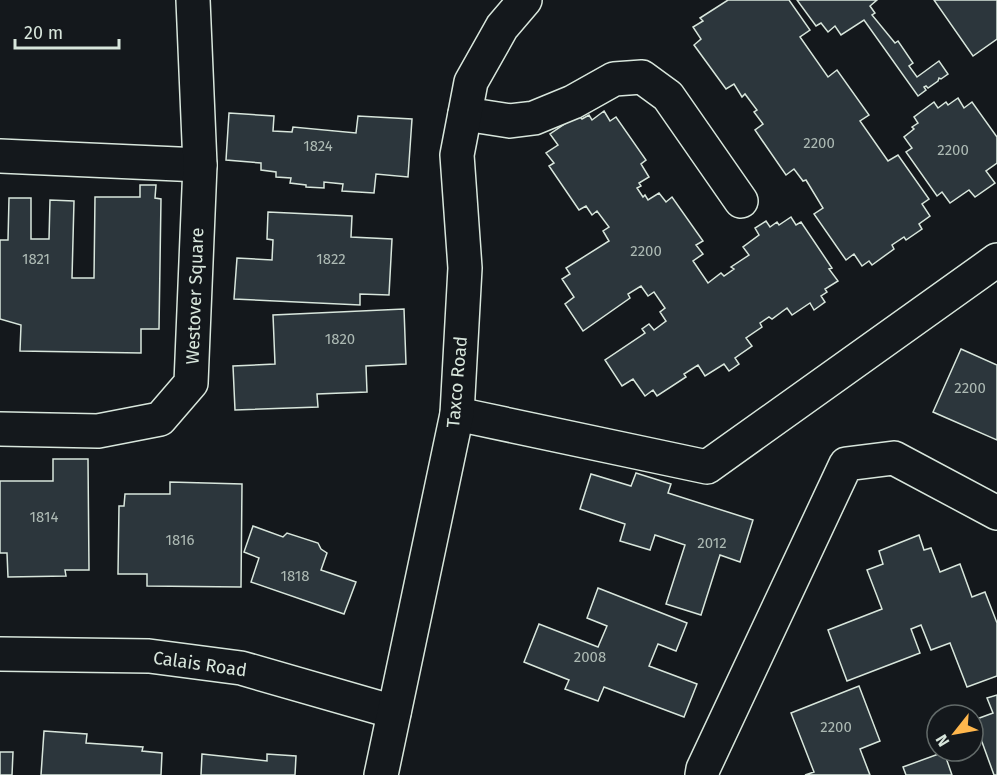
<svg xmlns="http://www.w3.org/2000/svg" width="997" height="775" font-family="'Fira Sans',sans-serif">
<style>
.building{fill:#2c363c;stroke:#d8e6dc;stroke-width:1.5}
.lines{fill:none;stroke-linecap:round;stroke-linejoin:round}
.minor-casing{stroke:#d8e6dc;stroke-width:36}
.minor{stroke:#14181c;stroke-width:33}
.labels{text-anchor:middle;stroke-width:4.5;stroke-linejoin:round;paint-order:stroke}
.number-label{font-size:15px;fill:#adbab4}
.street-label{font-size:18px;fill:#d8e6dc;stroke:#14181c}
</style>
<rect width="100%" height="100%" fill="#14181c"/>
<g class="building">
<polygon points="728,0 789,0 810,30 800,37 828,77 837,70 869,115 860,121 888,161 898,155 929,199 922,204 930,216 919,224 922,229 906,240 904,237 892,245 894,249 872,265 869,261 862,266 854,254 846,260 814,214 823,208 806,180 803,181 794,169 786,175 755,130 763,124 754,112 757,110 745,94 742,97 734,84 726,89 694,45 701,39 693,27 703,21 700,18"/>
<polygon points="797,0 877,0 870,6 875,13 872,15 895,43 898,41 913,63 909,66 917,77 939,61 948,74 941,79 939,78 938,81 928,88 926,86 924,87 926,90 918,96 864,20 841,35 835,26 828,32 821,23 816,26"/>
<polygon points="934,0 997,0 997,39 973,56"/>
<polygon points="958,98 964,108 972,102 997,137 997,163 986,171 995,183 975,197 969,190 950,203 942,192 937,196 906,152 912,148 904,137 914,129 912,127 918,123 914,117 934,102 938,108 946,102 948,105"/>
<polygon points="604,111 610,121 616,117 646,160 641,164 649,177 639,183 641,186 637,188 643,197 645,195 648,200 659,193 666,202 672,197 703,241 696,245 703,254 693,261 708,283 721,273 724,276 734,269 731,267 749,255 743,247 759,235 755,228 766,221 770,227 777,222 779,225 791,217 796,225 801,222 832,268 829,269 838,281 825,289 827,292 821,296 825,302 814,310 810,303 792,315 787,308 772,319 769,317 760,323 762,327 746,338 752,346 735,358 739,364 729,371 724,364 705,376 698,365 684,374 686,377 657,396 653,390 645,396 633,379 622,386 605,360 645,333 642,329 649,324 654,330 666,321 660,312 665,308 654,292 648,296 641,286 628,294 630,298 583,331 565,304 574,297 562,279 570,274 566,268 609,241 603,231 609,227 597,211 592,215 586,206 579,210 549,166 554,163 546,153 558,145 550,134 578,115 582,119 589,115 592,120"/>
<polygon points="229,113 274,116 273,131 292,132 293,127 356,133 358,116 412,119 408,177 376,174 374,193 342,191 343,184 324,182 324,188 306,187 306,185 290,183 291,178 276,177 276,172 261,170 261,163 226,160"/>
<polygon points="140,185 156,185 155,198 161,199 159,329 141,329 141,353 20,351 21,325 0,319 0,240 8,240 9,198 31,198 31,239 49,239 50,200 74,201 72,278 94,278 95,197 140,197"/>
<polygon points="268,212 352,216 351,237 392,239 389,295 360,294 360,305 234,299 237,258 272,260 273,240 267,239"/>
<polygon points="404,309 406,364 366,366 367,392 317,394 318,407 235,410 233,366 275,364 273,315"/>
<polygon points="961,349 997,365 997,440 933,412"/>
<polygon points="53,459 88,459 89,570 65,570 66,576 8,577 7,553 0,553 0,481 53,481"/>
<polygon points="636,473 671,484 668,493 753,520 740,562 720,555 701,615 666,604 685,545 655,535 650,550 620,541 625,524 580,509 591,474 631,486"/>
<polygon points="170,482 242,484 241,587 147,586 147,574 118,574 119,506 124,506 125,494 170,494"/>
<polygon points="253,526 283,537 287,533 318,543 321,549 327,553 321,570 356,582 344,614 251,582 259,558 244,552"/>
<polygon points="919,535 924,550 931,548 940,572 960,564 972,597 985,592 997,623 997,676 967,687 950,643 931,650 921,625 911,629 920,653 847,681 828,630 882,609 867,570 883,564 879,551"/>
<polygon points="598,588 687,623 676,651 658,644 649,666 697,684 684,717 604,687 598,701 565,689 569,680 524,662 539,624 598,647 607,626 587,618"/>
<polygon points="859,686 880,741 860,749 870,775 805,775 814,772 791,713"/>
<polygon points="997,695 997,775 994,775 974,720 993,713 987,698"/>
<polygon points="44,731 87,734 86,743 143,747 142,751 162,753 161,775 41,775"/>
<polygon points="0,752 13,752 12,775 0,775"/>
<polygon points="944,752 952,775 906,775 903,767"/>
<polygon points="202,754 267,761 267,754 296,756 295,775 201,775"/>
</g>
<g class="lines">
<defs>
<g id="minor">
<polyline points="465,114 510,121 534,118 573,102 614,79 642,77 668,96 741,201"/>
<polyline points="0,156 200,165"/>
<polyline points="457,414 707,467 997,260"/>
<polyline points="0,429 98,431 160,419 191,383 200,165 193,0"/>
<polyline points="0,654 149,656 241,668 394,712"/>
<polyline points="381,775 457,414 465,268 457,155 471,82 502,27 525,0"/>
<polyline points="702,775 703,769 846,464 894,458 997,513"/>
</g>
</defs>
<use href="#minor" class="minor-casing"/>
<use href="#minor" class="minor"/>
</g>
<g class="labels">
<g class="number-label">
<text x="819" y="148">2200</text>
<text x="318" y="151">1824</text>
<text x="953" y="155">2200</text>
<text x="646" y="256">2200</text>
<text x="36" y="264">1821</text>
<text x="331" y="264">1822</text>
<text x="340" y="344">1820</text>
<text x="970" y="393">2200</text>
<text x="44" y="522">1814</text>
<text x="180" y="545">1816</text>
<text x="712" y="548">2012</text>
<text x="295" y="581">1818</text>
<text x="590" y="662">2008</text>
<text x="836" y="732">2200</text>
</g>
<g class="street-label">
<text transform="translate(195 296) rotate(-88)" y="6">Westover Square</text>
<text transform="translate(457 382) rotate(-85)" y="6">Taxco Road</text>
<text transform="translate(200 664) rotate(8)" y="6">Calais Road</text>
</g>
</g>
<g transform="translate(955 733) rotate(239)"><circle r="28" fill="#14181c" stroke="#626a69" stroke-width="1.5"/>
<path d="M0-4.5L10 22L0 15L-10 22Z" fill="#ffb74d"/>
<text y="-9" font-size="16" font-weight="bold" text-anchor="middle" fill="#d8e6dc">N</text>
</g>
<path d="M15 39v9h104v-9" fill="none" stroke="#d8e6dc" stroke-width="3"/>
<text x="24" y="39" font-size="18" fill="#d8e6dc" stroke="#14181c" stroke-width="4.5" paint-order="stroke">20 m</text>
</svg>
